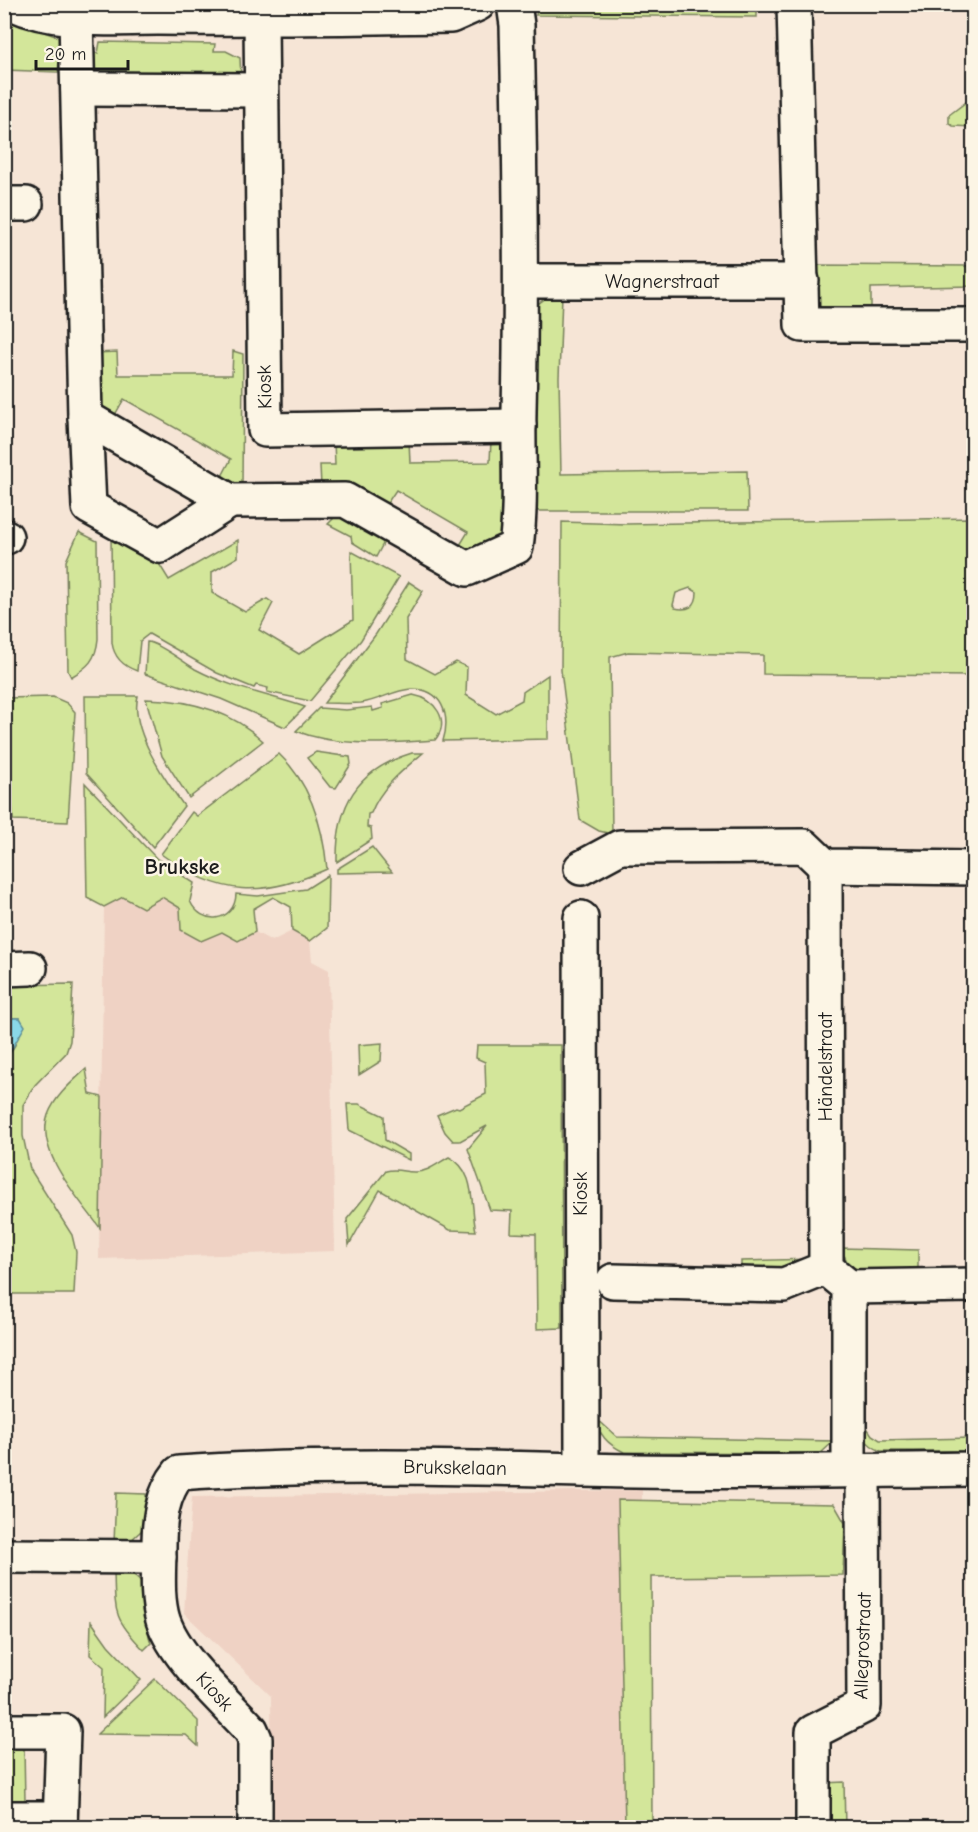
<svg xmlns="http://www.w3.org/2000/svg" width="978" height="1832" font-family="'Comic Neue',sans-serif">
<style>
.built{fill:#efd2c4}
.green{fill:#d3e69a;stroke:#78815b;stroke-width:1.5;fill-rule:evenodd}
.water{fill:#8ad8e8;stroke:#5e8d96;stroke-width:1.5}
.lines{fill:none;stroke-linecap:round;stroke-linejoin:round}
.minor-casing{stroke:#1c1c1c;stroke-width:38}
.minor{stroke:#fcf5e5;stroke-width:33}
.labels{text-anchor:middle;stroke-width:5;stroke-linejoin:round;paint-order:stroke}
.street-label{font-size:20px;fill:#1c1c1c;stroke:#fcf5e5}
.quarter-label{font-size:22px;font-weight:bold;fill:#1c1c1c;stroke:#fcf5e5}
</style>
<rect width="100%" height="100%" fill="#f6e5d6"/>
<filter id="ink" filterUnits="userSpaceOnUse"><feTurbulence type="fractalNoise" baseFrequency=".0167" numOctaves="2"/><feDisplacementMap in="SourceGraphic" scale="12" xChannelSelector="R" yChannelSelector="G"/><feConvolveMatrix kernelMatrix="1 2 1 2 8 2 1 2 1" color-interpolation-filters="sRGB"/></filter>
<g filter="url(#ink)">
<g class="built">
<polygon points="123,897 143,908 162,897 238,941 255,932 272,941 292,931 310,941 312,961 329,970 335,1251 99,1259 104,907"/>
<polygon points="642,1490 641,1827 272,1827 271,1696 184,1613 192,1497"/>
</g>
<g class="green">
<polygon points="539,4 757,5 757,17 536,15"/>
<polygon points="5,18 61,38 58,72 5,70"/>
<polygon points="100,42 215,44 214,51 226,51 240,58 241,79 92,79 93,53 98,53"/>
<polygon points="973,53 973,127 953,126 949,123 949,115 970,99"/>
<polygon points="810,265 973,266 973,286 871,288 871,311 823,309 817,306"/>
<polygon points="556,295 562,295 559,378 561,474 747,471 748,511 531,511 534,307 546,298"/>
<polygon points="233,351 243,354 242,487 220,480 231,459 124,399 112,420 94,398 95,353 117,352 118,375 232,375"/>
<polygon points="409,440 410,463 490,462 491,440 503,444 506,534 475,553 457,550 468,532 396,490 384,508 321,486 320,465 335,465 334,441"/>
<polygon points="338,514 385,540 376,557 352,542 351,536 328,524"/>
<path d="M973 518V676L763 674V655L628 652 610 657 612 834 599 831 580 820 561 670 562 522 627 524ZM690 588 697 592C697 607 688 611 675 608L673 605 676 593Z"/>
<path d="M79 532 97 541 98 639C96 660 88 667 71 677L68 671 66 561Z"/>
<path d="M111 534 158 562 169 580 238 540V557L212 572V593L245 612 267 599 273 603 259 630 299 654 353 620 351 551 399 577 361 640 310 701 267 692 268 688 256 685 254 688 217 673 149 634 140 641 137 671C123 666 114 657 112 643Z"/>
<path d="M409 582 423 591 406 619 407 659 435 674 456 662 467 667 466 695 496 714 522 700 523 692 548 675V739L443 741C451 715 442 688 411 689 394 690 378 701 361 703 349 704 336 703 324 703L376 634Z"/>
<path d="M147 642C156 641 185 663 195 669 233 689 266 694 305 707L285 727 221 699 145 674Z"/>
<path d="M413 695C435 699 451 720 435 740 390 743 339 748 296 731L319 708 346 710 372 707 373 711 383 708 382 704Z"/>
<path d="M85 696H138C129 729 166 781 184 806L153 847 86 773Z"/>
<polygon points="53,697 67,703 75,712 68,822 13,820 12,800 5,799 5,698"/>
<path d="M146 699C189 700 232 711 263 741L189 798 162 756Z"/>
<polygon points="316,752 350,757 351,764 336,788 330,787 307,758"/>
<path d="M412 753H423C403 770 381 787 371 813L368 814 367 827 371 828 372 839 337 862C336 806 356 770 412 753Z"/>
<path d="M279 754C311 784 323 826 327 869 263 898 219 897 161 854L192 812 197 816Z"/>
<path d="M85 783 157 859 194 883 190 901C201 926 235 923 236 894L258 896 306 889 328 875 327 928 310 941 292 931 291 907 273 897 253 909 255 932 238 941 222 932 201 941 181 930 180 908 162 897 143 908 123 897 104 907 87 898Z"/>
<polygon points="372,847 392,872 337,873 337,869"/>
<polygon points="73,984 70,1041 66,1053 35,1085 23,1105 23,1136 30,1169 72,1235 76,1252 74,1294 5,1294 4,1192 8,1185 4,1180 5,1061 15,1045 20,1018 5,1018 5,985"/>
<polygon points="382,1043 381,1061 359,1075 358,1045"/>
<polygon points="477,1045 561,1045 562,1328 537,1329 536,1234 511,1233 512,1211 490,1210 468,1149 487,1126 460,1141 453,1141 445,1132 437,1115 456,1107 459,1108 486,1094 485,1062 476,1058"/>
<path d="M86 1069 90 1094 102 1097 100 1228C80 1200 35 1152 48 1115 55 1096 72 1082 86 1069Z"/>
<polygon points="347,1104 359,1104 384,1116 385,1140 409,1154 409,1160 349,1130"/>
<path d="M449 1157C477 1171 470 1205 476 1231L450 1230 380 1190 349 1245 347 1219 386 1171C397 1168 404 1172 414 1172 427 1173 438 1163 449 1157Z"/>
<polygon points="841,1248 918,1250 918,1271 861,1271 849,1266"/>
<polygon points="812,1259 802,1268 741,1271 741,1261"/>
<path d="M595 1417 617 1437 834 1441 821 1453 624 1452C607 1444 599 1435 595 1417Z"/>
<path d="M861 1419 872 1435 880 1440 973 1438V1451H881C864 1444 863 1436 861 1419Z"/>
<polygon points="116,1493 146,1494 146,1518 141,1531 131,1540 114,1543"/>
<polygon points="618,1500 834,1504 845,1523 843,1575 651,1577 652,1827 625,1827"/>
<path d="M114 1569C163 1576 138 1610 151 1643L144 1650C113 1618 115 1613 114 1569Z"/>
<polygon points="91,1621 108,1645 141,1680 103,1717 104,1667 90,1655"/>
<polygon points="155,1679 198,1721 198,1746 186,1735 97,1734"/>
<polygon points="4,1742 24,1747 25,1802 5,1808"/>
<polygon points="844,1782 845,1827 823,1827 823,1783"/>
</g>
<polygon class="water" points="5,1018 20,1018 25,1026 5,1061"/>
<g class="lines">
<defs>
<g id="minor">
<path d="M14 4C57 24 112 18 158 18 256 19 353 17 451 16L478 4"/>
<polyline points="794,4 802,325 974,325"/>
<polyline points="76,17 85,417 89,507 160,546 230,501"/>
<polyline points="261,19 265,430 519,426"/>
<polyline points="78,89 260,90"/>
<polyline points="4,204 26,204"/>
<polyline points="522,281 802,281"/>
<path d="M85 417 230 501 345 500 467 569 516 547C522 502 518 457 519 411 522 282 520 154 517 25L514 4"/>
<polyline points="4,537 6,537"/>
<polyline points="825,866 826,1268 849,1287 849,1470"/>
<polyline points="581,868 620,847 804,846 825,866 974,868"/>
<polyline points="581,918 582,1470"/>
<polyline points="4,969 30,968"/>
<polyline points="613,1281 784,1285 826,1268"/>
<polyline points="849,1287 974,1285"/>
<polyline points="4,1556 159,1557"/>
<polyline points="4,1731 63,1731 60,1828"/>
<polyline points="4,1818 60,1818"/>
<path d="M255 1828V1739L251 1730C224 1700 176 1659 163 1620 156 1597 159 1570 159 1546 159 1520 162 1494 179 1473 314 1464 448 1467 583 1470 713 1473 844 1471 974 1469"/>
<polyline points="813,1828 813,1732 864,1706 863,1471"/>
</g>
</defs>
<use href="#minor" class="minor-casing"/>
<use href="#minor" class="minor"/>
</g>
</g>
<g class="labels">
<g class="street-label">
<text x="662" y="288">Wagnerstraat</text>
<text transform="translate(264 387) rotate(-91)" y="7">Kiosk</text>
<text transform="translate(825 1067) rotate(-90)" y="7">Händelstraat</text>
<text transform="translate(580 1194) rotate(-90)" y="7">Kiosk</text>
<text transform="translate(455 1467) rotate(1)" y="7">Brukskelaan</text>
<text transform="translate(862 1646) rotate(-88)" y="7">Allegrostraat</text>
<text transform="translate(215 1691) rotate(48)" y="7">Kiosk</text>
</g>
<g class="quarter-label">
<text x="182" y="874">Brukske</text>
</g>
</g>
<rect width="978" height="1832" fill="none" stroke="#fcf5e5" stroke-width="24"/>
<rect x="12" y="12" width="954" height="1808" fill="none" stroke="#1c1c1c" stroke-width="2" filter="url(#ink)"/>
<path d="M36 60v9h92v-9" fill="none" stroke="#1c1c1c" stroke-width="3"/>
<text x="45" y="60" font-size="18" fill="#1c1c1c" stroke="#fcf5e5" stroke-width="4.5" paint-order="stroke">20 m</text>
</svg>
